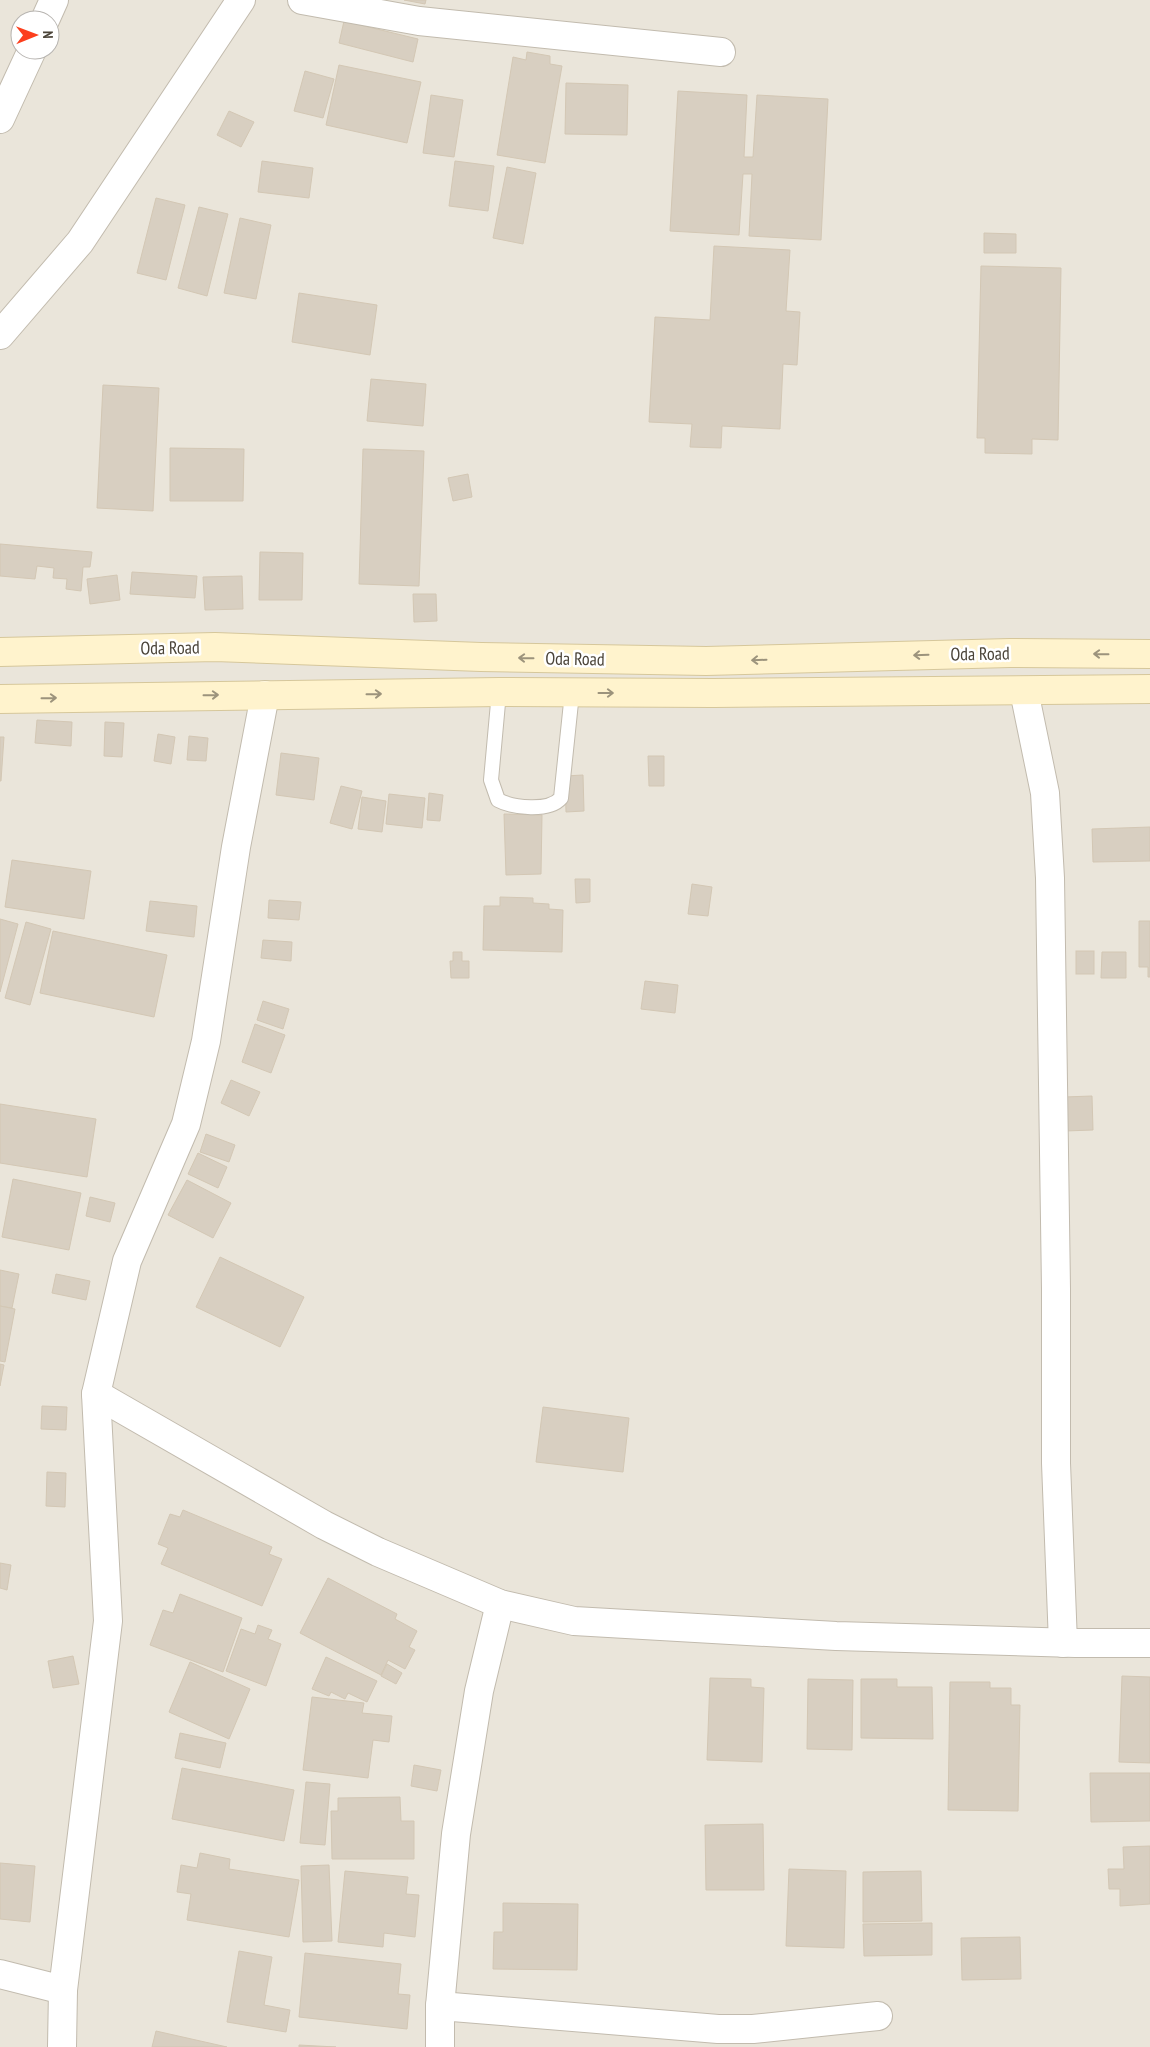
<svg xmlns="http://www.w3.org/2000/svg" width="1150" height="2047" font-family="'PT Sans Narrow',sans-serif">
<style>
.residential{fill:#eae5da;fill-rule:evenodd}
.building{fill:#d8cfc1;stroke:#d3c7b4}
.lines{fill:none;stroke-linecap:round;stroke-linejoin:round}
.lane-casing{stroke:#c2bbae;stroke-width:16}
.street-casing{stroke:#c2bbae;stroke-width:30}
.secondary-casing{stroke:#d6c79b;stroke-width:30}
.lane{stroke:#fff;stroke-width:14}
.street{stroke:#fff;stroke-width:28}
.secondary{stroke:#fff3cd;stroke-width:28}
.oneway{stroke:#9c937c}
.labels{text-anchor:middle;stroke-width:5;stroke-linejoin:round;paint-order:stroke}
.street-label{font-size:18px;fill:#4b4439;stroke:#fff}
</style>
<rect width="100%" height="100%" fill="#f6f3ec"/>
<path class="residential" d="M0 0H1150V2047H0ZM20 20H50V50H20Z"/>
<g class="building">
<polygon points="404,0 426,0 425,4"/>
<polygon points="344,21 418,39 413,62 339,43"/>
<polygon points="527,52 550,56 550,64 562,66 545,163 497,155 513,57 526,60"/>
<polygon points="339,65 421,82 407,143 326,125"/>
<polygon points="305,71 334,79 323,118 294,111"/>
<polygon points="566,83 628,85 627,135 565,134"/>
<polygon points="678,91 747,95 744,157 753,157 757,95 828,99 821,240 749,236 752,174 743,174 739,235 670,231"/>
<polygon points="431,95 463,100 454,157 423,153"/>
<polygon points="229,111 254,122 241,147 217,135"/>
<polygon points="262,161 313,168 309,198 258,192"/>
<polygon points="455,161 494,166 488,211 449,206"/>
<polygon points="507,167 536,173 523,244 493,238"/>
<polygon points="156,198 185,205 166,280 137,273"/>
<polygon points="199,207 228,214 207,296 178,288"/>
<polygon points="240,218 271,225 256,299 224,293"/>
<polygon points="984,233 1016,234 1016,253 984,253"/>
<polygon points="714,246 790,250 786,311 800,312 797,365 783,364 780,429 722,426 721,448 690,447 692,424 649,422 655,317 710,320"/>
<polygon points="981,266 1061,268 1058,440 1032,439 1032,454 985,453 985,438 977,438"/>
<polygon points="299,293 377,305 370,355 292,342"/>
<polygon points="371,379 426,384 423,426 367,421"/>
<polygon points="103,385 159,388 153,511 97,508"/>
<polygon points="170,448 244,449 243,501 170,501"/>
<polygon points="363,449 424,451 419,586 359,584"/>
<polygon points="468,474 472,497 453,501 448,478"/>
<polygon points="0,544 92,552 90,567 83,567 81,591 66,589 67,579 53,578 54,568 37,566 35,579 0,576"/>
<polygon points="260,552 303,553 302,600 259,600"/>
<polygon points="132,572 197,576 195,598 130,594"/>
<polygon points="117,575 120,600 90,604 87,579"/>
<polygon points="242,576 243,609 205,610 203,577"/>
<polygon points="413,594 436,594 437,621 414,622"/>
<polygon points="37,720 72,722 71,746 35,743"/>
<polygon points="105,722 124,723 122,757 104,756"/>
<polygon points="158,734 175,737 171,764 154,761"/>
<polygon points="189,736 208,738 206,761 187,760"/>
<polygon points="0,737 4,737 1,781 0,781"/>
<polygon points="281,753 319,758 314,800 276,795"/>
<polygon points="648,756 664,756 664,786 649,786"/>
<polygon points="583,775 584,811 566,812 565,776"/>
<polygon points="341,786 362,791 352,829 330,823"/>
<polygon points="429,793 443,795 440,821 427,820"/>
<polygon points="389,794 425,798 422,828 386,824"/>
<polygon points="362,797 386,801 382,832 358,829"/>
<polygon points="504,814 542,815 541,874 506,875"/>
<polygon points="1150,827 1150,861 1093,862 1092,829"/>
<polygon points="12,860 91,871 84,919 5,907"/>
<polygon points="575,879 590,879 590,902 576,903"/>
<polygon points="692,884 712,887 708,916 688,914"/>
<polygon points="500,897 533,898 533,903 549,904 549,909 563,910 562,952 483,950 484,906 500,906"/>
<polygon points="269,900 301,902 299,920 268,918"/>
<polygon points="150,901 197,906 194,937 146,931"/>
<polygon points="0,919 18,924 0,992"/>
<polygon points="1139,921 1150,921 1150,977 1148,977 1148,967 1139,967"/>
<polygon points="26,922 51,929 30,1005 5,998"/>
<polygon points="53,931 167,955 154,1017 40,993"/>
<polygon points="263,940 292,942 291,961 261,958"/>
<rect x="1076" y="951" width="18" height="23"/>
<polygon points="453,952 462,952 462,961 469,961 469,978 451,978 450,961 453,961"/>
<polygon points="1102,952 1126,952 1126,978 1101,978"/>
<polygon points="645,981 678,985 675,1013 641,1009"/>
<polygon points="263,1001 289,1009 283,1029 257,1020"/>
<polygon points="255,1024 285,1035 271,1073 242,1062"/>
<polygon points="231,1080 260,1092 249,1116 221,1103"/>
<polygon points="1092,1096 1093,1130 1065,1131 1064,1097"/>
<polygon points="0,1104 96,1119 87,1177 0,1163"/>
<polygon points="206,1134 235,1145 229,1162 200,1152"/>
<polygon points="198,1153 227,1167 218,1188 188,1174"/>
<polygon points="13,1179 81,1193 69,1250 2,1237"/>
<polygon points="187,1180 231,1203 213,1238 168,1215"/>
<polygon points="90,1197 115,1203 110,1222 86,1216"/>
<polygon points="220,1257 304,1297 280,1347 196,1307"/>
<polygon points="0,1270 19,1274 12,1308 0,1306"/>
<polygon points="56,1274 90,1281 86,1300 52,1293"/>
<polygon points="0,1306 15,1309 5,1362 0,1361"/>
<polygon points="0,1364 4,1365 0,1386"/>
<polygon points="42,1406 67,1407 66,1430 41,1429"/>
<polygon points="543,1407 629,1418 623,1472 536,1462"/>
<polygon points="47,1472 66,1473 65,1507 46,1506"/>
<polygon points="183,1510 272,1547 269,1554 282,1559 262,1606 161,1564 168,1548 158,1544 170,1514 180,1517"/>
<polygon points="0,1563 11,1565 7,1590 0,1588"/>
<polygon points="328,1578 397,1614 395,1619 417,1631 409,1647 415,1650 405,1669 388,1660 381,1675 300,1633"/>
<polygon points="180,1594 242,1618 223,1672 150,1645 163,1610 173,1613"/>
<polygon points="258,1625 272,1630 268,1639 281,1644 266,1686 226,1671 241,1629 255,1634"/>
<polygon points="73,1656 79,1684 53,1688 48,1661"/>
<polygon points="326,1657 377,1681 367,1702 348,1693 345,1699 331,1692 329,1696 312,1689"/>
<polygon points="190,1662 250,1689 229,1739 169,1712"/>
<polygon points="387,1664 402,1673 396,1684 381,1676"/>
<polygon points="1122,1676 1150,1677 1150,1763 1119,1762"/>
<polygon points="710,1678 751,1679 751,1687 764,1688 762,1762 707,1760"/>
<polygon points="808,1679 853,1680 852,1750 807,1749"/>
<polygon points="861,1679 897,1679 897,1687 932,1687 933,1739 861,1738"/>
<polygon points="950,1682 990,1682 990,1688 1011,1688 1011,1705 1020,1705 1018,1811 948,1810"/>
<polygon points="312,1697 364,1703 362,1713 392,1716 389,1742 373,1740 368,1778 303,1770"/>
<polygon points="180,1733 226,1743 220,1768 175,1758"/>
<polygon points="414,1765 441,1770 437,1791 411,1786"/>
<polygon points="182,1768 294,1790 284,1841 172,1819"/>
<polygon points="1090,1773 1150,1773 1150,1821 1091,1822"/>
<polygon points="306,1782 330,1784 325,1845 300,1843"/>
<polygon points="400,1797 401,1821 414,1821 414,1859 332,1859 331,1811 338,1811 338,1798"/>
<polygon points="763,1824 764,1890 706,1890 705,1825"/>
<polygon points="1150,1846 1150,1904 1120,1906 1120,1889 1109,1889 1108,1869 1124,1869 1123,1847"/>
<polygon points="200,1853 230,1859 229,1869 299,1880 289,1937 187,1920 191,1894 177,1892 181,1865 197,1868"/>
<polygon points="0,1863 35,1866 30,1922 0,1919"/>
<polygon points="329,1865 332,1941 303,1942 301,1866"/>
<polygon points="789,1869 846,1871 844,1948 786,1946"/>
<polygon points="345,1871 408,1877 406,1894 419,1895 415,1937 384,1933 383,1947 338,1942"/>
<polygon points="921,1871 922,1921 863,1922 863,1872"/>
<polygon points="503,1903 578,1904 577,1970 493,1969 494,1932 503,1932"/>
<polygon points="932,1923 932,1955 864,1956 863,1924"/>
<polygon points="1020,1937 1021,1979 962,1980 961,1938"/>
<polygon points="239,1951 272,1957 264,2005 290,2010 286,2032 227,2022"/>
<polygon points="305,1953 401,1964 398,1994 410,1995 407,2029 299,2017"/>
<polygon points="156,2031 227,2047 152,2047"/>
<polygon points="299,2045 336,2047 299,2047"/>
</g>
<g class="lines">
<defs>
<path id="lane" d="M499 692 491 780 498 800C513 808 549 812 561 798L572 693"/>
<g id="street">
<polyline points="302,0 419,21 721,52"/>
<polyline points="45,20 54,0"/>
<polyline points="0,119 32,50"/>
<polyline points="0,335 80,242 241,0"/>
<polyline points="1024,691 1045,793 1050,878 1056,1289 1056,1463 1063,1643"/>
<polyline points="96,1394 324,1525 378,1552 500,1604 574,1621 836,1636 1075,1643 1150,1643"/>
<polyline points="0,1974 63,1990"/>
<polyline points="440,2006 718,2029 753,2029 878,2016"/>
<polyline points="62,2047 63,1990 108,1621 96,1394 127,1261 186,1124 206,1041 236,847 265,695"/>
<polyline points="440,2047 440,2006 456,1834 479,1691 500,1604"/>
</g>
<g id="secondary">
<polyline points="0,652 215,647 481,657 706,661 1010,653 1150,654"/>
<polyline points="0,699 499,692 713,693 1150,689"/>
</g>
</defs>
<use href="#lane" class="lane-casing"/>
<use href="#street" class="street-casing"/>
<use href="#secondary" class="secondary-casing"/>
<use href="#lane" class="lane"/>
<use href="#street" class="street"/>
<use href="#secondary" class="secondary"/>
</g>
<defs><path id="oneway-shaft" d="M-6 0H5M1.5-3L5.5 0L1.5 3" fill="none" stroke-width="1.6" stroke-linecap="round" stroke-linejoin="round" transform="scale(1.25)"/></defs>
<g class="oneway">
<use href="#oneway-shaft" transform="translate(1101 654) rotate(-179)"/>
<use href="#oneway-shaft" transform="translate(921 655) rotate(178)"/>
<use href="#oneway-shaft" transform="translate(526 658) rotate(-179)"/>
<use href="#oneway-shaft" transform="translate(759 660) rotate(178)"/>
<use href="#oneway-shaft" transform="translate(606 693)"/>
<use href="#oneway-shaft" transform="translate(374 694) rotate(-1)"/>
<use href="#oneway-shaft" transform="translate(211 695) rotate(-1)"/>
<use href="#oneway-shaft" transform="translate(49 698) rotate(-1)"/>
</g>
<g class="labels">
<g class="street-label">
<text transform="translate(170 648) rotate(-1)" y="6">Oda Road</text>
<text transform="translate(980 654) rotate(-1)" y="6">Oda Road</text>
<text transform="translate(575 659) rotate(1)" y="6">Oda Road</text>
</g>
</g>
<g transform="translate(35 35) rotate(89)"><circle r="24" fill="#ffffff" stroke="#b7b4b0"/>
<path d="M0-4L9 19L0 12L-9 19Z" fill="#fc3f1d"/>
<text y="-8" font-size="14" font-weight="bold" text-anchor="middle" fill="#4b4439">N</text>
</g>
</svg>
